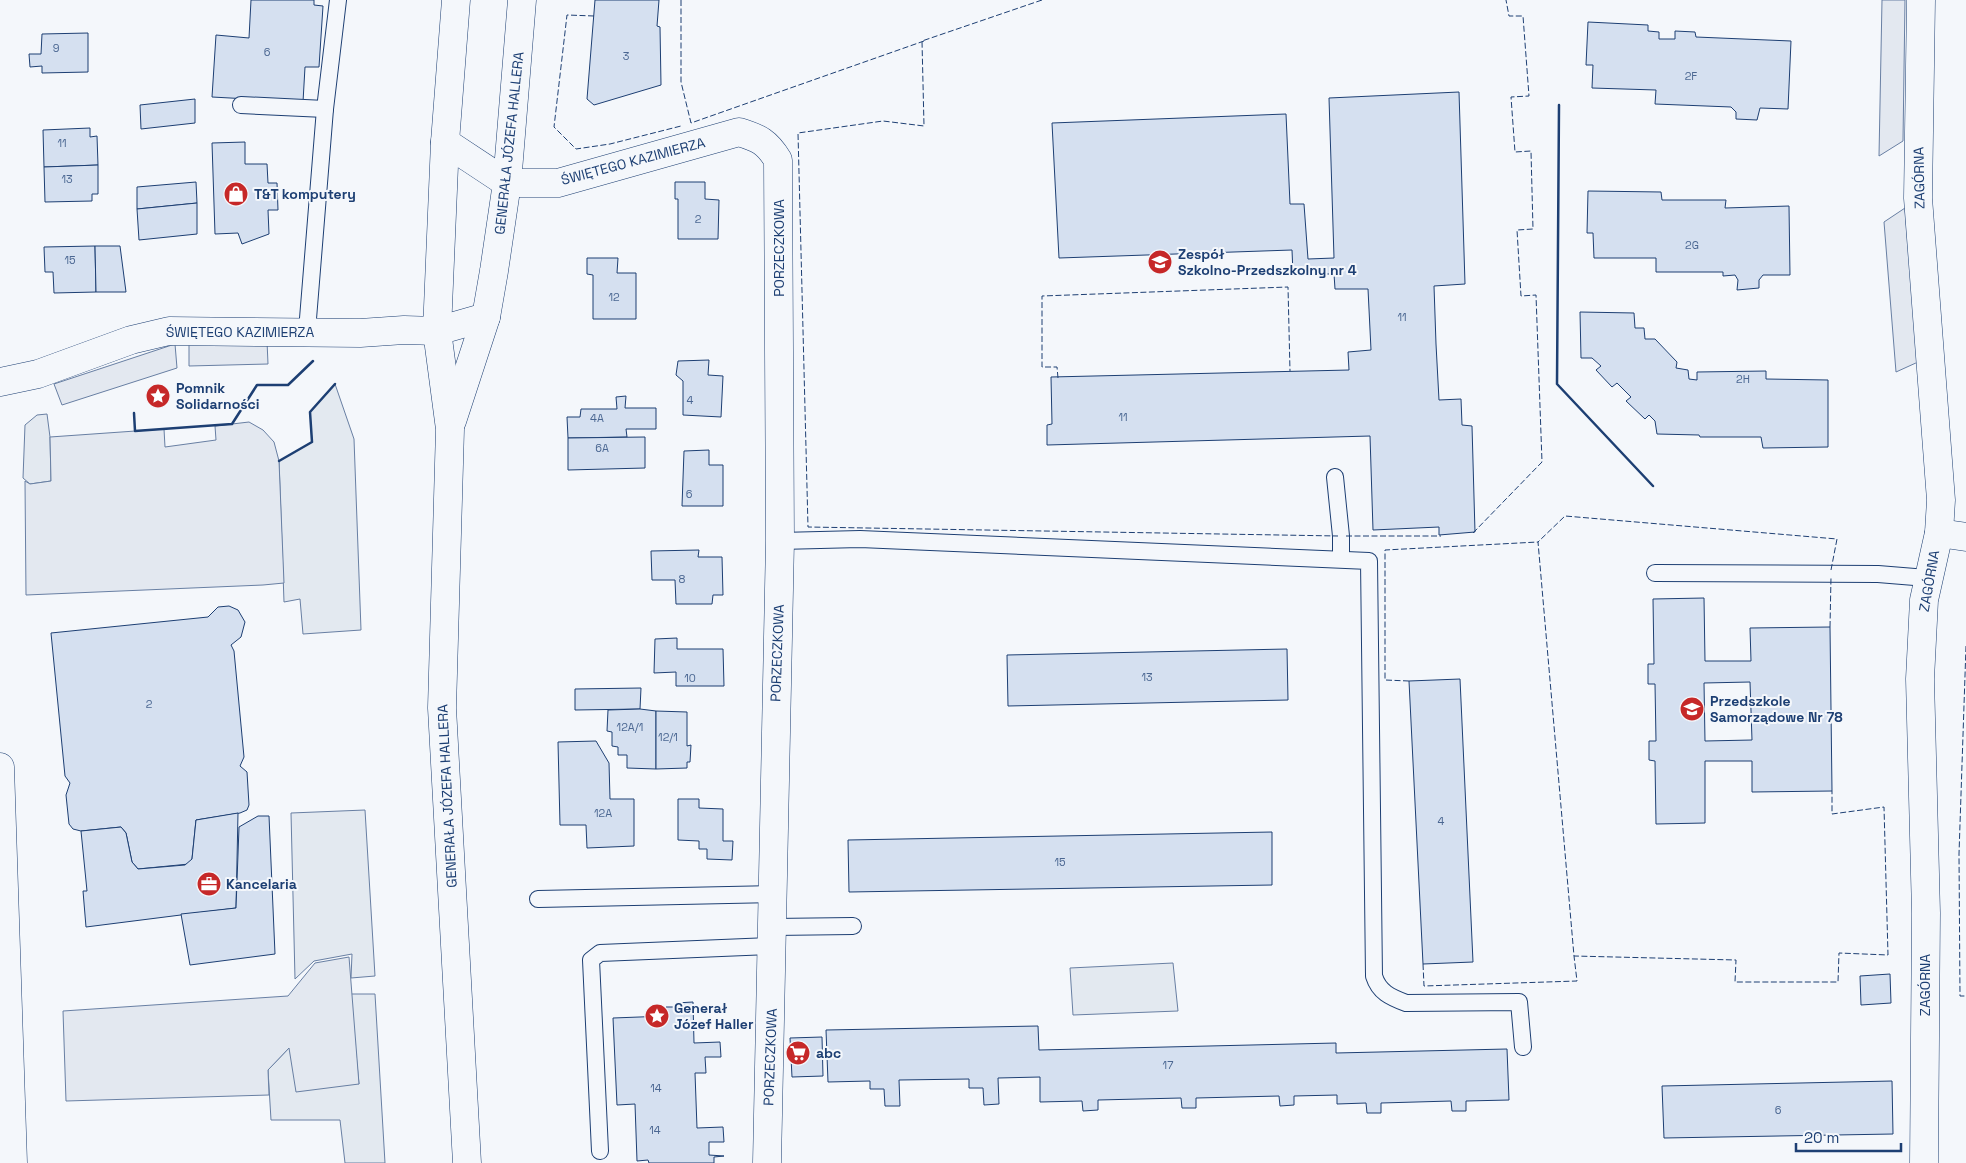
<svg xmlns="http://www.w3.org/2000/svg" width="1966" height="1163" font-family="'Space Grotesk',sans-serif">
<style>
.green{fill:#e3e9f0;stroke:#687fa3}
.parking{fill:#e3e8f0;stroke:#687fa3}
.building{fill:#d5e0f0;stroke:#1d3f73;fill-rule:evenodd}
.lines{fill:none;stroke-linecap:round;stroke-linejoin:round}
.lane-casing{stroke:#1d3f73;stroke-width:18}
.street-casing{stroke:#1d3f73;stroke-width:29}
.secondary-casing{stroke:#1d3f73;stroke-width:29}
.lane{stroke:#f4f7fb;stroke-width:16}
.street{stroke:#f4f7fb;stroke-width:28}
.secondary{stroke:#f4f7fb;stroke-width:28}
.fence{stroke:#1d3f73;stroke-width:1;stroke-dasharray:6 2.5;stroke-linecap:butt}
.wall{stroke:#1d3f73;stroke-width:2.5}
.labels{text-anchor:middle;stroke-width:4;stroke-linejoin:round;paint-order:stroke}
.number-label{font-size:11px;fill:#4b6792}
.street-label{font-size:14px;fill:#1d3f73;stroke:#f4f7fb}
.poi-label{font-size:14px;font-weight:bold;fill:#1d3f73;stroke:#f4f7fb;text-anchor:start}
</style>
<rect width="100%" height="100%" fill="#f4f7fb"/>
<g class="green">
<polygon points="335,384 354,439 361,630 303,634 300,599 284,602 279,461 312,442 310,412"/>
<polygon points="47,414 50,437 51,481 30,484 23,478 25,425 37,415"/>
<polygon points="365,810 375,976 351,978 352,954 314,961 295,979 291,813"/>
<polygon points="1173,963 1178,1011 1073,1015 1070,968"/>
<polygon points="350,994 375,994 385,1163 345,1163 340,1120 271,1120 268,1070 289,1048 359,1084"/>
</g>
<g class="parking">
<polygon points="1882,0 1905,0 1903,141 1879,156"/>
<polygon points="1905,208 1918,362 1896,372 1884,222"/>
<polygon points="267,341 268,364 189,366 189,344"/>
<polygon points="175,344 177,368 62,405 54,384"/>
<polygon points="249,422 263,430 274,442 279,461 284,583 263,585 26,595 25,481 30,484 51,481 50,437 164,429 165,447 216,440 215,426"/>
<polygon points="349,957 359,1084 296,1092 289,1048 268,1070 269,1095 66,1101 63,1011 288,996 315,963"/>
</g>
<g class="building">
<polygon points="251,0 314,0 314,5 323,6 319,67 305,67 303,102 212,97 216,35 249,38"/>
<polygon points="595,0 659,0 657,26 660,27 661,85 594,105 587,99"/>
<polygon points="1588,22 1648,25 1648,31 1659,32 1659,39 1675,39 1675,31 1695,32 1696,37 1791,41 1788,109 1760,108 1757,120 1736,119 1736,112 1731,107 1655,104 1656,90 1592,88 1593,65 1586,65"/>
<polygon points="88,33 88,72 42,73 42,66 30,67 29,54 41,54 42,34"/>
<polygon points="1459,92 1465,284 1434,286 1436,344 1439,400 1461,399 1462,425 1472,426 1475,532 1439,535 1439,527 1373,530 1370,436 1047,445 1047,425 1052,424 1051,377 1349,370 1348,352 1371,350 1368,289 1335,289 1334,274 1293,274 1292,250 1059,258 1052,123 1286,114 1290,204 1304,204 1308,259 1334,258 1329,98"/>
<polygon points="195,99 195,123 141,129 140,105"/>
<polygon points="90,128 90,137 97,136 98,165 44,167 43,130"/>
<polygon points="245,142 245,164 267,164 268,183 277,183 278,210 268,210 269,234 242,244 238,233 215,234 212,143"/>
<polygon points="98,165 98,194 92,194 92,201 45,202 44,167"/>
<polygon points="196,182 197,203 137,209 137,187"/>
<polygon points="675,182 705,182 705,199 719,200 718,239 678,239 678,199 675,199"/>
<polygon points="1588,191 1661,192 1662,200 1726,200 1725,208 1789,206 1790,275 1763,275 1759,280 1759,288 1737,290 1738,280 1735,275 1723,276 1723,272 1656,272 1656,258 1594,258 1593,233 1587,233"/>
<polygon points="197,203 197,234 139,240 137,209"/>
<polygon points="95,246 96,292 54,293 53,272 45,272 44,247"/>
<polygon points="95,246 120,246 126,292 96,292"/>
<polygon points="587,258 618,258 617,273 636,273 636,319 593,319 593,275 587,274"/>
<polygon points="1580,312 1634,313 1635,328 1644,328 1645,339 1655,339 1677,362 1676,368 1688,370 1689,379 1697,380 1697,372 1766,371 1766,379 1828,380 1828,447 1763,448 1761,437 1700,437 1699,435 1657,434 1655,421 1649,415 1645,419 1626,401 1631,397 1617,383 1612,387 1596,370 1601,366 1592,358 1581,358"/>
<polygon points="709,360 708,375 723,376 721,417 683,415 683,381 676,375 678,361"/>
<polygon points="626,396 625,408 656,408 656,429 626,429 627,437 568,438 567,417 580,417 581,409 617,409 616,397"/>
<polygon points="645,437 645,468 568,470 568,438"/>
<polygon points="709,450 709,465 723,465 723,506 682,506 684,451"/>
<polygon points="699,550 698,557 722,557 723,595 713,595 712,604 676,604 675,580 652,580 651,551"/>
<path d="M1704 598 1705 661H1751L1750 628 1830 627 1832 791 1752 792V761H1705V823L1656 824 1655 761 1649 760V741H1656L1655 684H1648V664H1654L1653 599ZM1750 682 1752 740 1705 741 1704 683Z"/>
<polygon points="229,606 238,610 245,622 241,637 231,645 234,651 244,757 240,766 247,772 249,805 247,810 240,813 196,820 192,859 189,864 138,869 132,862 126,833 121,827 81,831 73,829 69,824 66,795 70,783 65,776 51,633 208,617 218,607"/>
<polygon points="677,638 677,649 723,649 724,686 676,686 676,672 654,673 655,639"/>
<polygon points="1287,649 1288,700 1008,706 1007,655"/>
<polygon points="1460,679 1473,962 1423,964 1409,681"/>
<polygon points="641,688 640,709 575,710 575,689"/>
<polygon points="640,709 656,711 656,769 627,768 627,755 618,755 618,747 612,746 612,732 607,731 608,710"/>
<polygon points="656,711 687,712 687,746 691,745 690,762 687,762 687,768 656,769"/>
<polygon points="596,741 609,763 610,799 634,799 634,846 587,848 586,825 560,825 558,742"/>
<polygon points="678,799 699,799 699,808 723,809 723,841 733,841 732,860 707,859 707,849 699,849 699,841 678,840"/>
<polygon points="238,813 236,908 86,927 83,891 87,891 81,831 121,827 126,833 132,862 138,869 185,865 192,859 196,820"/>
<polygon points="258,816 269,816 275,954 190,965 181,914 236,908 239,827"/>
<polygon points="1272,832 1272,885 849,892 848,840"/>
<polygon points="1890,974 1891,1003 1861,1005 1860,976"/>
<polygon points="693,1002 694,1043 720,1042 721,1057 705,1057 706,1073 695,1073 697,1128 723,1127 724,1142 709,1142 709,1155 724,1156 714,1157 714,1163 649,1163 648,1160 637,1161 635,1104 617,1105 613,1018 666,1016 666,1007 676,1007 676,1003"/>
<polygon points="1038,1026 1039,1050 1336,1043 1336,1053 1507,1049 1509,1100 1466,1101 1466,1111 1452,1111 1451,1101 1381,1103 1381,1113 1367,1113 1366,1103 1337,1104 1337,1095 1294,1096 1294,1105 1280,1106 1279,1096 1196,1098 1196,1108 1182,1108 1181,1098 1098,1100 1098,1110 1083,1111 1082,1101 1040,1102 1040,1077 998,1078 999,1104 984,1105 983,1088 969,1088 969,1079 899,1080 900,1106 885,1106 884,1089 870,1089 870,1081 828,1082 826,1030"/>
<polygon points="822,1037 823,1076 792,1077 790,1038"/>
<polygon points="1892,1081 1893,1134 1664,1138 1662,1086"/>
</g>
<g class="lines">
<defs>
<g id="lane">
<polyline points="241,105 325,109"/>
<polyline points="307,331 325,109 338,0"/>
<polyline points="1335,477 1341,536 1341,559"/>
<path d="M780 541 860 539 1369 561 1374 976C1379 992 1390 997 1406 1003L1519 1002 1523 1047"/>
<polyline points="1655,573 1878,574 1927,578"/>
<polyline points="538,899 773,894"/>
<polyline points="773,927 853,926"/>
<polyline points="600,1151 591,960 600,953 773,946"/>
</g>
<g id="street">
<polyline points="1921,0 1918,198 1941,500 1939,533 1924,600 1920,679 1926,913 1924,1163"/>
<path d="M445 142 507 183H558L739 132C759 138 767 142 778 160L780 541 767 1163"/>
<polyline points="0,382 38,374 131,340 169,331 360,333 404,330 437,331 486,317"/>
<polyline points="1939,533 1966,537"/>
<polyline points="0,767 13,1163"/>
</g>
<g id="secondary">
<polyline points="456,0 445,142 437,331 450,429 442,708 467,1163"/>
<polyline points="452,421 486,317 494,271 507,183 522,0"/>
</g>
</defs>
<use href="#lane" class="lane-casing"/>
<use href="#street" class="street-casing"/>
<use href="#secondary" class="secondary-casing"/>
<use href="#lane" class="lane"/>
<use href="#street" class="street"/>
<use href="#secondary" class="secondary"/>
<g class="fence">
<polyline points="681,0 681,82 691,123 924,41"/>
<polyline points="1042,0 922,41 924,126 883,121 798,133 808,527 1338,536"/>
<polyline points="594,16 567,15 554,127 576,149 610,144 681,126"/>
<polyline points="1058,378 1057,367 1042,367 1042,296 1288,287 1290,371"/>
<polyline points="1473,533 1542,462 1536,295 1521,296 1517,230 1533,229 1531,151 1515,152 1511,97 1529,96 1523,16 1509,16 1506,0"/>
<polyline points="1346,536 1441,536"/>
<polyline points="1831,570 1837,539 1565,516 1538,542 1574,956 1736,960 1735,982 1838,982 1839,953 1888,955 1884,807 1832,814 1832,791"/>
<polyline points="1830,627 1831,577"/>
<polyline points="1966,646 1959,854 1960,996 1966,996"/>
<polyline points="1409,681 1385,680 1385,550 1538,542"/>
<polyline points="1423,964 1424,986 1577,981 1574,956"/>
</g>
<g class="wall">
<polyline points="1559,105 1557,384 1653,486"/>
<polyline points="134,413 135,431 232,424 257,385 288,385 313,361"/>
<polyline points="279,461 312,442 310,412 335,384"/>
</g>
</g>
<defs>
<symbol id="shop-disc" viewBox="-11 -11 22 22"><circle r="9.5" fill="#c62828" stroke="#f4f7fb"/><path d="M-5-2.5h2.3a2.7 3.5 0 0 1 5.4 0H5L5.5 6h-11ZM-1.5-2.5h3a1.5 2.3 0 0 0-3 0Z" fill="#fff"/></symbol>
<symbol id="school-disc" viewBox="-11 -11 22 22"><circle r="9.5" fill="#c62828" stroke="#f4f7fb"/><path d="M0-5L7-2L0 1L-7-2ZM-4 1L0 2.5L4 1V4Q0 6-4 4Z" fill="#fff"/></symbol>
<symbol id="sight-disc" viewBox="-11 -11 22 22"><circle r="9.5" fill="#c62828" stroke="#f4f7fb"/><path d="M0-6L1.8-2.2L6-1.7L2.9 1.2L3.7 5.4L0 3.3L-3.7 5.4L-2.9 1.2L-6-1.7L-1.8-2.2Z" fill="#fff"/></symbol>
<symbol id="office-disc" viewBox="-11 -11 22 22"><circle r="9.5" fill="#c62828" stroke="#f4f7fb"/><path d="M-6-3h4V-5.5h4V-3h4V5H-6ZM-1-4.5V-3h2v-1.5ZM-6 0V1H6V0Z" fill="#fff"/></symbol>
<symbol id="supermarket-disc" viewBox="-11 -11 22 22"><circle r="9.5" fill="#c62828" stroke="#f4f7fb"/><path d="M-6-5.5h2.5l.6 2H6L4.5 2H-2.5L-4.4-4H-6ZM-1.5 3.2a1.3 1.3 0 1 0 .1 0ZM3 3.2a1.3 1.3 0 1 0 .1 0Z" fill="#fff"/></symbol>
</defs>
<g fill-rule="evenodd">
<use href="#shop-disc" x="222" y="180" width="28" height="28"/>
<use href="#school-disc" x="1146" y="248" width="28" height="28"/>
<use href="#sight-disc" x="144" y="382" width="28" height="28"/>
<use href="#school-disc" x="1678" y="695" width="28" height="28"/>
<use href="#office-disc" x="195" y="870" width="28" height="28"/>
<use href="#sight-disc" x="643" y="1002" width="28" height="28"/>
<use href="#supermarket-disc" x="784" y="1039" width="28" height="28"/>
</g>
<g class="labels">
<g class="number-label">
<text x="56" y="52">9</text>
<text x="267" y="56">6</text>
<text x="626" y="60">3</text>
<text x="1691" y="80">2F</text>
<text x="62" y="147">11</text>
<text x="67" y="183">13</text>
<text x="698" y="223">2</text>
<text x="1692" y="249">2G</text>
<text x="70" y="264">15</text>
<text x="614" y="301">12</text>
<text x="1402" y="321">11</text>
<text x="1743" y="383">2H</text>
<text x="690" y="404">4</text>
<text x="1123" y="421">11</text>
<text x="597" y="422">4A</text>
<text x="602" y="452">6A</text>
<text x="689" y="498">6</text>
<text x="682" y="583">8</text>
<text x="1147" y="681">13</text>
<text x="690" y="682">10</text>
<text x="149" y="708">2</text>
<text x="630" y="731">12A/1</text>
<text x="668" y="741">12/1</text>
<text x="603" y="817">12A</text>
<text x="1441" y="825">4</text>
<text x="1060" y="866">15</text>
<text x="1168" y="1069">17</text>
<text x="656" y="1092">14</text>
<text x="1778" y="1114">6</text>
<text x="655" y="1134">14</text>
</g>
<g class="street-label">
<text transform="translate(509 143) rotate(-84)" y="5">GENERAŁA JÓZEFA HALLERA</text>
<text transform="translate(633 161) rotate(-15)" y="5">ŚWIĘTEGO KAZIMIERZA</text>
<text transform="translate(1919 178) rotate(-91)" y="5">ZAGÓRNA</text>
<text transform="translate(779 248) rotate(-90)" y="5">PORZECZKOWA</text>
<text x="240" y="337">ŚWIĘTEGO KAZIMIERZA</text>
<text transform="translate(1929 581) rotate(-80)" y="5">ZAGÓRNA</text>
<text transform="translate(777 653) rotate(-88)" y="5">PORZECZKOWA</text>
<text transform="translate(447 796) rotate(-93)" y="5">GENERAŁA JÓZEFA HALLERA</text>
<text transform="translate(1925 985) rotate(-90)" y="5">ZAGÓRNA</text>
<text transform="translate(770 1057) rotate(-88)" y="5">PORZECZKOWA</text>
</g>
<g class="poi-label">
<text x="254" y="199">T&amp;T komputery</text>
<text x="1178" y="259">Zespół<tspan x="1178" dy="16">Szkolno-Przedszkolny nr 4</tspan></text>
<text x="176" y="393">Pomnik<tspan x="176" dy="16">Solidarności</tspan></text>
<text x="1710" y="706">Przedszkole<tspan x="1710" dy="16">Samorządowe Nr 78</tspan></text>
<text x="226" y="889">Kancelaria</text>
<text x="674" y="1013">Generał<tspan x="674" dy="16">Józef Haller</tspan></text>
<text x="816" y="1058">abc</text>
</g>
</g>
<path d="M1796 1143v8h105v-8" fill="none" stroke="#1d3f73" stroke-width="2.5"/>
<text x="1804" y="1143" font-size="15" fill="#1d3f73" stroke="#f4f7fb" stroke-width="4" paint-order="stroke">20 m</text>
</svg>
